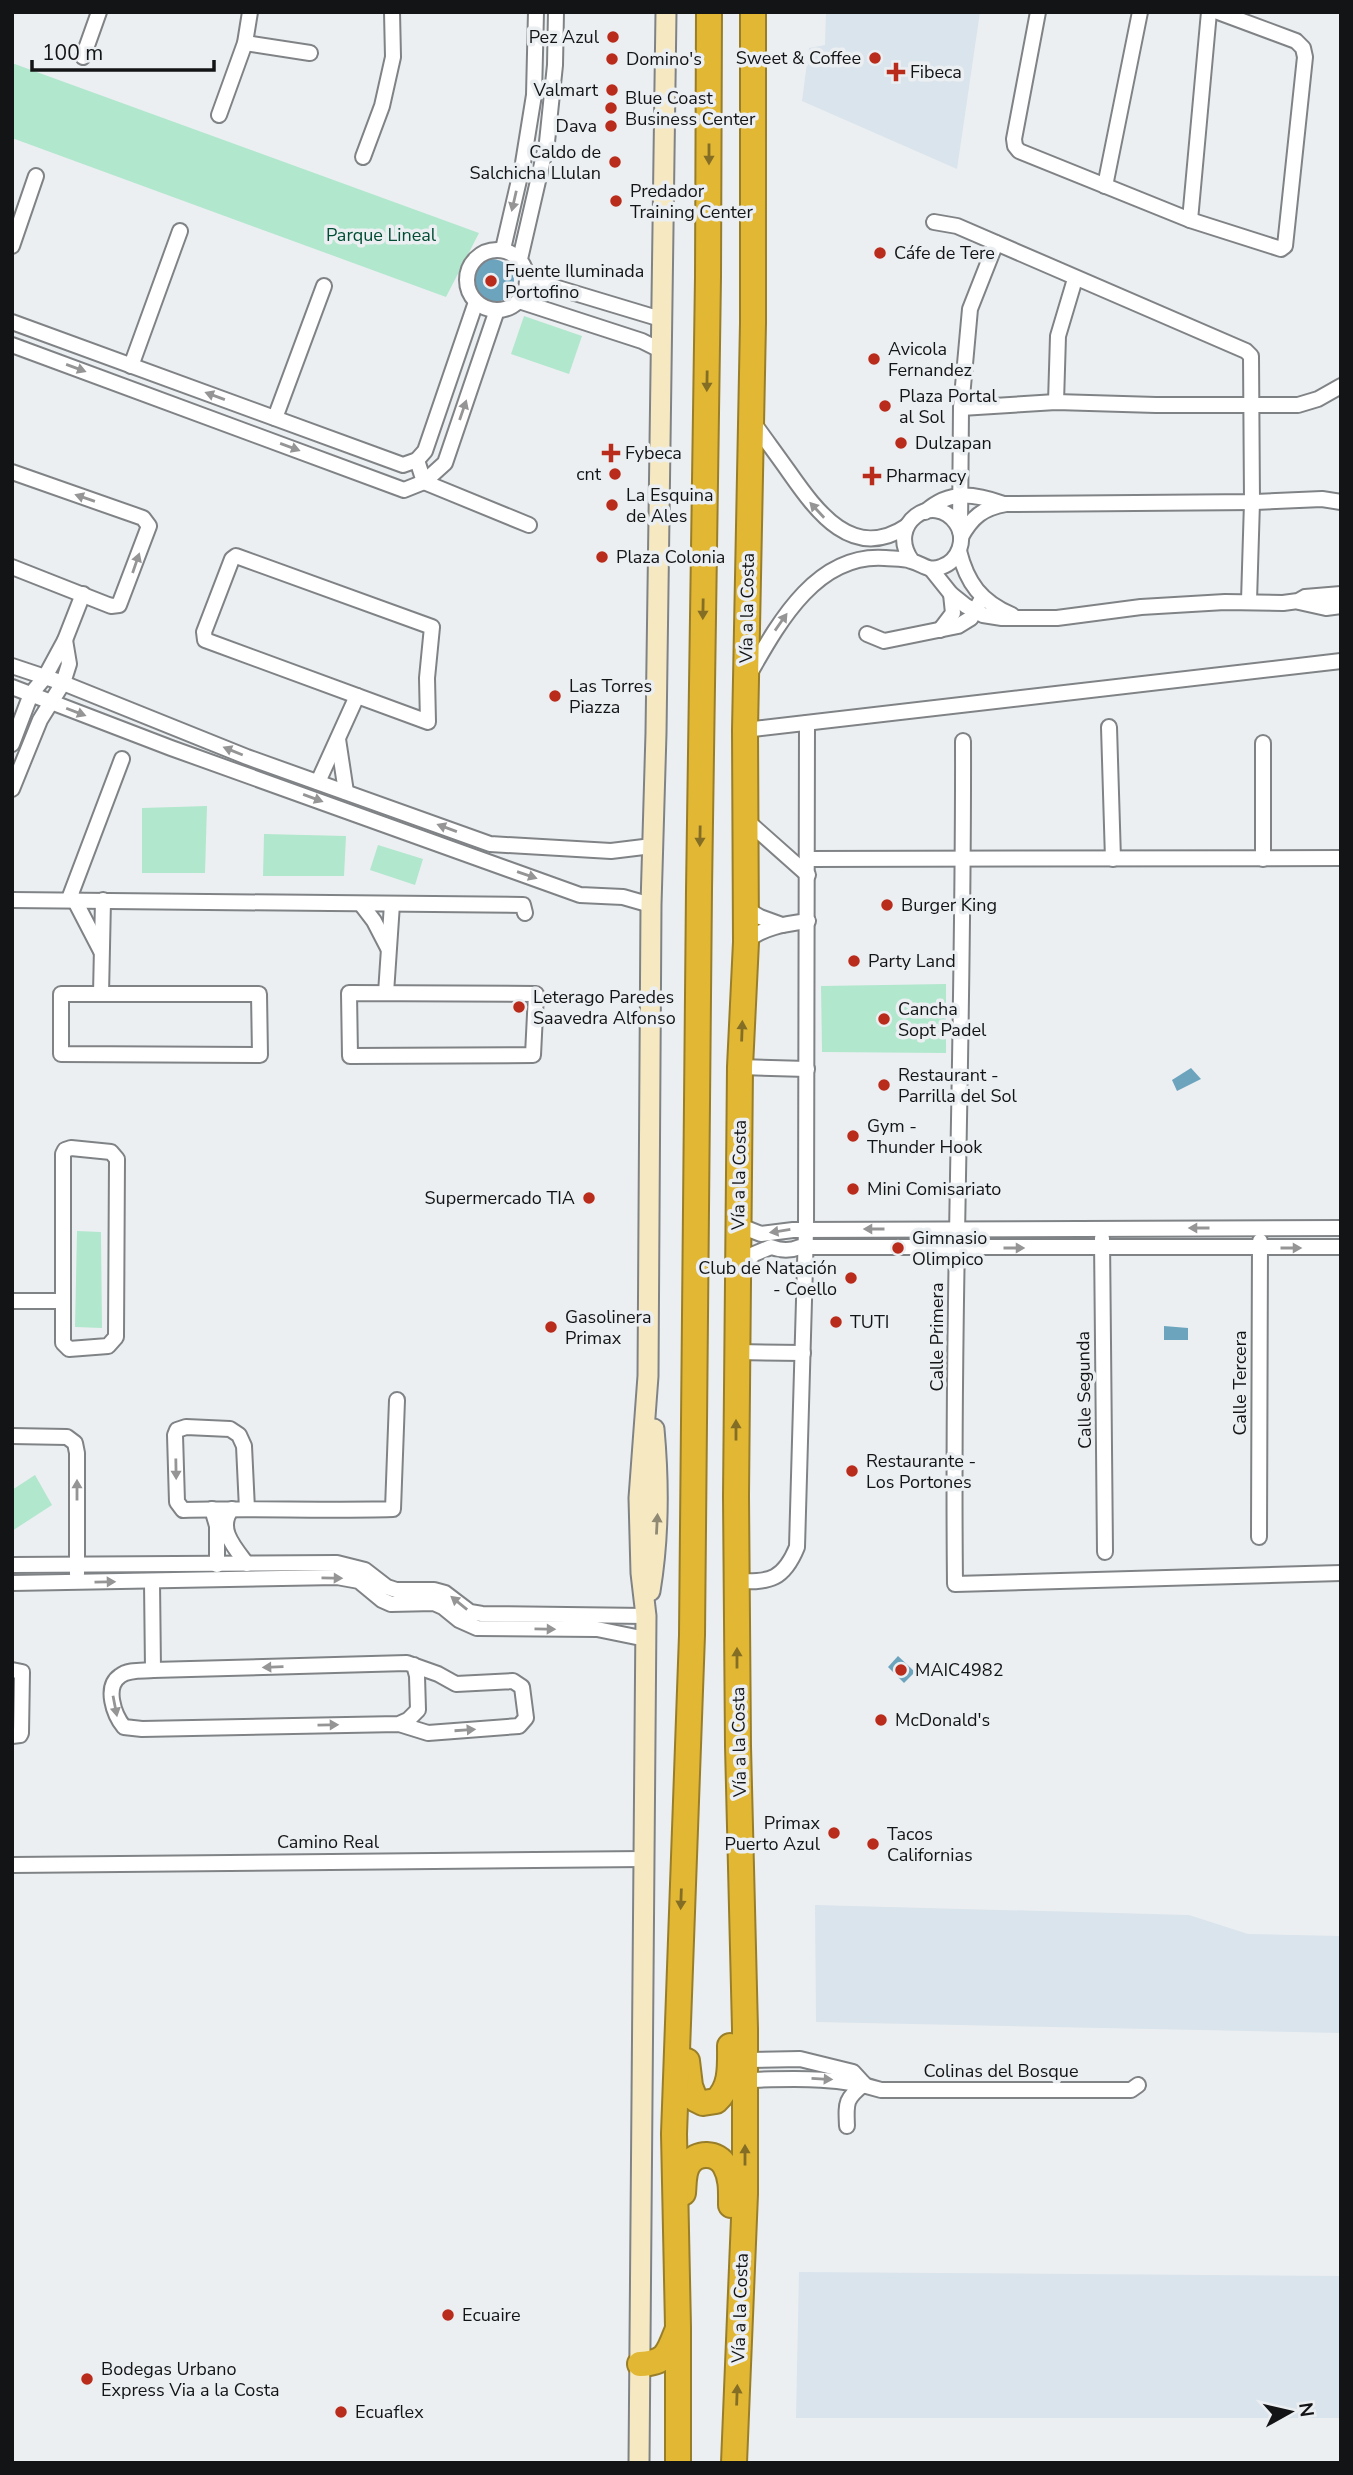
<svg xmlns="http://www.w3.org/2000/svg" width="1353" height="2475" font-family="'Nunito Sans',sans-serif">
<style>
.built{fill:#dae4ec}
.green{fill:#b1e7cd}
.water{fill:#6ca4be}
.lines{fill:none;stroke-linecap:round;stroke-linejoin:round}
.street-casing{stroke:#808386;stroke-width:18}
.secondary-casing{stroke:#808386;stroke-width:23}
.highway-casing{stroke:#997e29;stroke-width:28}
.street{stroke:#fff;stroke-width:14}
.secondary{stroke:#f6e9c2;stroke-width:19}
.highway{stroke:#e1b734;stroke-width:24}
.oneway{fill:#846e26}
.oneway2{fill:#959596}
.oneway3{fill:#908974}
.poi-dot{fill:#b92b1b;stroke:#eceff2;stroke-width:2.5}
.labels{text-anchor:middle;stroke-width:7;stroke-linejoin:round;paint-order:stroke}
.poi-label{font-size:18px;fill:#131415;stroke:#eceff2;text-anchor:start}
.park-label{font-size:18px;fill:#004d34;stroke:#eceff2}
.street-label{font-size:18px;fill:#131415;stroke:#eceff2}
</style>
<rect width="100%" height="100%" fill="#eceff2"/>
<g class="built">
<polygon points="826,12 980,12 957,169 802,101 809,48 825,45"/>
<polygon points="815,1905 1189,1915 1248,1934 1341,1936 1341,2033 816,2022"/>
<polygon points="799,2272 1341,2276 1341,2418 796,2418"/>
</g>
<g class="green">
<polygon points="12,63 479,233 446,297 12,138"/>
<polygon points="524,316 582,336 569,374 511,354"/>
<polygon points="207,806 205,873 142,873 142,808"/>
<polygon points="264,834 346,836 344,876 263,876"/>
<polygon points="378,845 423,859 415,885 370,870"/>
<polygon points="946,984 946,1053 822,1052 821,986"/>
<polygon points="77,1231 101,1232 102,1328 75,1327"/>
<polygon points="35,1475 52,1505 12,1531 12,1490"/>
</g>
<g class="water">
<circle cx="492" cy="281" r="22"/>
<polygon points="1191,1068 1201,1079 1177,1091 1172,1080"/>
<polygon points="1164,1326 1188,1328 1188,1340 1164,1340"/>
<polygon points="898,1656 915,1672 904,1683 888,1667"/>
</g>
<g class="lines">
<defs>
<g id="street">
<polyline points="1038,12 1014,139 1015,146 1019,151 1190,220 1281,249 1285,246 1305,57 1303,48 1296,41 1218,12"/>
<polyline points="245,43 310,53"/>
<polyline points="83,57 99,12"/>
<polyline points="219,115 245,43 250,12"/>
<polyline points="363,157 382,106 393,57 392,12"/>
<polyline points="1105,186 1140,12"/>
<polyline points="1190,220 1209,12"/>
<polyline points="934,222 957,226 1246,351 1251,356 1252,502 1249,601"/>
<polyline points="12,246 36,176"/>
<polyline points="503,249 523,163 534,95 536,12"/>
<circle cx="497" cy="280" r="30"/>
<polyline points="520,259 547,142 555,65 556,12"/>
<polyline points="528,279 664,320"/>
<polyline points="519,301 642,341 662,351"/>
<polyline points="12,322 403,465 417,460 425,451 476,302"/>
<polyline points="12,345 404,490 424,482 445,463 497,310"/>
<polyline points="131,366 180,231"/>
<polyline points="1056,402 1058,336 1075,279"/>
<polyline points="961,408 1056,402 1156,405 1298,405 1318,399 1341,386"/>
<polyline points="275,418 324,286"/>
<path d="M753 422C765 439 777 455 789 472 817 512 853 562 907 526"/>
<polyline points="417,460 424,482 529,525"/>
<polyline points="12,472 143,518 149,526 119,605 111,606 12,567"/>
<path d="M925 512C950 489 975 494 1004 504"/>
<polyline points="960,531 961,408 970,309 996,243"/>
<path d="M961 537C972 517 983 508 1006 504L1255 502 1322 499 1341 502"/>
<path d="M959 551C967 583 981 602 1012 615"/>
<polygon points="236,556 432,627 427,678 428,722 205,640 204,632 232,559"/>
<polyline points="931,569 951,594 966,606 983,615 1002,618 1057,618 1141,607 1225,602 1283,603 1298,601 1305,597 1341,594"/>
<polyline points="1299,602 1326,608 1341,606"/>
<polyline points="940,630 953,613 951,594"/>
<polyline points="867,634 884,641 958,626 971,618 982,598"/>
<polyline points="12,666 63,683 247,757 490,844 611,851 652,846"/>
<path d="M750 673C779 622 817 553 885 558 893 559 904 558 911 561 923 564 928 572 941 567 959 561 967 539 956 523 934 491 885 524 912 561"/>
<polyline points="12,687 171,748 580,895 623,897 651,905"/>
<polyline points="1109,727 1113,859"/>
<polyline points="745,730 1341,661"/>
<polyline points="338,739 346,792"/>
<path d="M963 741C964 1022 952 1303 955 1584L1341 1573"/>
<polyline points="1263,743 1263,859"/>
<polyline points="12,744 31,694 45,677 65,640 83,594"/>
<polyline points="318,782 357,696"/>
<polyline points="12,789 40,720 63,683 69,664 65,640"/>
<polyline points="746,820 808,875"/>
<polyline points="808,859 1341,858"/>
<polyline points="69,899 122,759"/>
<polyline points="74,899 101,951"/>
<polyline points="12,900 523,905 525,913"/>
<polyline points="361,904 374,921 388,948"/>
<polyline points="745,908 760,917 782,925"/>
<path d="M746 942C762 927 786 924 808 921"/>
<polygon points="349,993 536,994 533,1055 350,1056"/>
<polyline points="386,993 392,904"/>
<polygon points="61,994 259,994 260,1055 61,1054"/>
<polyline points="101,994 103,900"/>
<polyline points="740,1067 807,1069"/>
<polygon points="71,1148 111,1152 117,1159 116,1337 108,1346 69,1349 63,1343 63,1154 65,1150"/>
<polyline points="738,1225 761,1234 793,1230 1341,1228"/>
<polyline points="1102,1238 1105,1552"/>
<path d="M739 1270 754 1254 771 1247C782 1251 790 1251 800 1247H1341"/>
<polyline points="12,1301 61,1301"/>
<polyline points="737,1352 803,1353"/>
<polyline points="12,1436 67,1437 75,1443 77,1453 77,1574"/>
<polyline points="212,1509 217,1526 217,1565"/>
<path d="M232 1509C216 1528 235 1548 247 1564"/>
<path d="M247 1509 244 1446 239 1435 230 1429 186 1427 177 1430 175 1435 177 1502 183 1510C253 1508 323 1511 393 1509L397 1400"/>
<polyline points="1259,1537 1260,1241"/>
<polyline points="12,1565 337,1563 365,1570 387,1587 396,1590 434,1590 445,1593 470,1612 482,1614 646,1616"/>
<path d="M737 1581C770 1583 784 1579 797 1547L806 1230 807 723"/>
<polyline points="152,1582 153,1670"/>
<polyline points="12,1583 337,1577 359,1581 382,1600 391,1604 434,1603 443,1607 459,1620 477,1628 597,1629 646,1639"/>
<polyline points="12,1670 22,1672 21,1733 20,1735 12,1736"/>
<path d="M399 1724 428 1733 519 1726 526 1718 522 1687 513 1681 456 1684 438 1674 407 1663 153 1670C143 1671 128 1669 120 1676 104 1687 114 1715 124 1727L142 1729 399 1724 408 1720 418 1710 417 1676 414 1665"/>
<polyline points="12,1865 644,1859"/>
<polyline points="746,2060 800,2059 853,2072 864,2084"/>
<path d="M745 2080C791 2079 837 2076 881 2090H1131L1138 2085"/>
<path d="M847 2126C846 2103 845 2099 864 2084"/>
</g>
<g id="secondary">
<path d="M650 1591C659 1537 659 1484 654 1429"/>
<polyline points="639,2463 646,1616 641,1573 639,1498 648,1376 651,905 656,733 666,12"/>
</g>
<g id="highway">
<path d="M687 2061 690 2086 695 2099 703 2103 716 2101C732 2087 730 2065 730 2046"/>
<path d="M683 2193C684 2184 683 2173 688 2165 696 2151 718 2152 725 2166 732 2178 731 2192 731 2205"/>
<path d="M640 2364C666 2363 668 2354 677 2331"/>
<polyline points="678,2463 678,2327 674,2134 692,1635 699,890 708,277 709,12"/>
<polyline points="734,2463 745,2194 745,2029 738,1746 736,1496 740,1067 746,942 745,730 753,323 753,12"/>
</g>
</defs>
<use href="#street" class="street-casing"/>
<use href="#secondary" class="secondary-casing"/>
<use href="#highway" class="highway-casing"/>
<use href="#street" class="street"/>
<use href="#secondary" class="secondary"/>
<use href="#highway" class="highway"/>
</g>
<defs><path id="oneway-solid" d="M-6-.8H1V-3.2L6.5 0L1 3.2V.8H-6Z" transform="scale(1.75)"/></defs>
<g class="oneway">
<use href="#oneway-solid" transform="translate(709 154) rotate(90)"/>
<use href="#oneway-solid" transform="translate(707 381) rotate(91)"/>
<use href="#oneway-solid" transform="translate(703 609) rotate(91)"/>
<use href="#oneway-solid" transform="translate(700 836) rotate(91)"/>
<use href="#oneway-solid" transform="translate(742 1031) rotate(-88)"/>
<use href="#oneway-solid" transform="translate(736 1430) rotate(-90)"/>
<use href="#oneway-solid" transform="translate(737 1658) rotate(-90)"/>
<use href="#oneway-solid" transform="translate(681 1899) rotate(92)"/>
<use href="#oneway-solid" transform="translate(745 2155) rotate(-90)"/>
<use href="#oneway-solid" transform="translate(737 2395) rotate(-88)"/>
</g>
<g class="oneway2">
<use href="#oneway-solid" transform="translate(514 201) rotate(103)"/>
<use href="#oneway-solid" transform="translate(76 368) rotate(20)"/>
<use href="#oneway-solid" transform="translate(215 396) rotate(-160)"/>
<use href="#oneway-solid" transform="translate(463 410) rotate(-71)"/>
<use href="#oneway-solid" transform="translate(290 447) rotate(20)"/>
<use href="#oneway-solid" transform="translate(85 498) rotate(-161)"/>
<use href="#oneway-solid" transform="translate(817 510) rotate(-133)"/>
<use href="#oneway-solid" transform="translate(136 563) rotate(-71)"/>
<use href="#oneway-solid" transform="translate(781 622) rotate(-55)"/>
<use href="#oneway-solid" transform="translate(76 712) rotate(21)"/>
<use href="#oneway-solid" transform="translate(233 751) rotate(-158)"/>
<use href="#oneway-solid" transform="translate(313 798) rotate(20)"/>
<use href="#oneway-solid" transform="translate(447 828) rotate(-160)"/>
<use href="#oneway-solid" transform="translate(527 875) rotate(19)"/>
<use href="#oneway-solid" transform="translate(1199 1228) rotate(180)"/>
<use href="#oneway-solid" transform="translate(874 1229) rotate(180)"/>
<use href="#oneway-solid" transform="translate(780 1231) rotate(171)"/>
<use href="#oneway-solid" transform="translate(1014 1248)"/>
<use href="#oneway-solid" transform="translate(1291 1248)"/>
<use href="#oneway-solid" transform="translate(176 1469) rotate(89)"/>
<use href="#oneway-solid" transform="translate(77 1490) rotate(-90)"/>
<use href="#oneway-solid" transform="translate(332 1578) rotate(1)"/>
<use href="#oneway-solid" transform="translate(105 1582) rotate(-1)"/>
<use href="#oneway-solid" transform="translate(459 1603) rotate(-141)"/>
<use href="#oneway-solid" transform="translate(545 1629) rotate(1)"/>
<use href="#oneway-solid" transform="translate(273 1667) rotate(178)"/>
<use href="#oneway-solid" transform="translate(115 1706) rotate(79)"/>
<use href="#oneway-solid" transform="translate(328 1725) rotate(-1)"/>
<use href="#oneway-solid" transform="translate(465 1730) rotate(-4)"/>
<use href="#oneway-solid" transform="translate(822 2079) rotate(3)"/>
</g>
<use class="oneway3" href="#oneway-solid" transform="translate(657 1524) rotate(-87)"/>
<g class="poi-dot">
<circle cx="613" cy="37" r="7"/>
<circle cx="875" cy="58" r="7"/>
<circle cx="612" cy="59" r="7"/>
<path d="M892.5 61.5h7v7h7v7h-7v7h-7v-7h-7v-7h7z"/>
<circle cx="612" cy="90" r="7"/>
<circle cx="611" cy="108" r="7"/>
<circle cx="611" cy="126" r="7"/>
<circle cx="615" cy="162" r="7"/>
<circle cx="616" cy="201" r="7"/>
<circle cx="880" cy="253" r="7"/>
<circle cx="491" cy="281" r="7"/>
<circle cx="874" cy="359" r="7"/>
<circle cx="885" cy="406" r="7"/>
<circle cx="901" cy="443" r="7"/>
<path d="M607.5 442.5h7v7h7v7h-7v7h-7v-7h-7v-7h7z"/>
<circle cx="615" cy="474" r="7"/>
<path d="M868.5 465.5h7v7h7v7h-7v7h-7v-7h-7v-7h7z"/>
<circle cx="612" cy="505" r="7"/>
<circle cx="602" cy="557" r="7"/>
<circle cx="555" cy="696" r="7"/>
<circle cx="887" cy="905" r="7"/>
<circle cx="854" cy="961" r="7"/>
<circle cx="519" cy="1007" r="7"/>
<circle cx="884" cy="1019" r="7"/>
<circle cx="884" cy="1085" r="7"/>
<circle cx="853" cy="1136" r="7"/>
<circle cx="853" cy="1189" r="7"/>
<circle cx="589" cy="1198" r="7"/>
<circle cx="898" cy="1248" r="7"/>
<circle cx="851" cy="1278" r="7"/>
<circle cx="836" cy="1322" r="7"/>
<circle cx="551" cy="1327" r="7"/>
<circle cx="852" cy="1471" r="7"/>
<circle cx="901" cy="1670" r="7"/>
<circle cx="881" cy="1720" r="7"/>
<circle cx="834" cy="1833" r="7"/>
<circle cx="873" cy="1844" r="7"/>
<circle cx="448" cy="2315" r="7"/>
<circle cx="87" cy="2379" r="7"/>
<circle cx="341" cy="2412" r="7"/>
</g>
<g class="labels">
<g class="poi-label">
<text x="599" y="43" text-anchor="end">Pez Azul</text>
<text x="861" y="64" text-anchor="end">Sweet &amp; Coffee</text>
<text x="626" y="65">Domino's</text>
<text x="910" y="78">Fibeca</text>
<text x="598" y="96" text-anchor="end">Valmart</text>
<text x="625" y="104">Blue Coast<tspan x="625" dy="21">Business Center</tspan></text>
<text x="597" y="132" text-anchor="end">Dava</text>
<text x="601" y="158" text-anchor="end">Caldo de<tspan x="601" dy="21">Salchicha Llulan</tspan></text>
<text x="630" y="197">Predador<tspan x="630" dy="21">Training Center</tspan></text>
<text x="894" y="259">Cáfe de Tere</text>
<text x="505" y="277">Fuente Iluminada<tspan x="505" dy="21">Portofino</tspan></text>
<text x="888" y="355">Avicola<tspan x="888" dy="21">Fernandez</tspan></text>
<text x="899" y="402">Plaza Portal<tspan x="899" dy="21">al Sol</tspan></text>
<text x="915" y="449">Dulzapan</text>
<text x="625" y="459">Fybeca</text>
<text x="601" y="480" text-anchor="end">cnt</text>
<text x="886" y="482">Pharmacy</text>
<text x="626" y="501">La Esquina<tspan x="626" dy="21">de Ales</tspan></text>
<text x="616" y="563">Plaza Colonia</text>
<text x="569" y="692">Las Torres<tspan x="569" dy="21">Piazza</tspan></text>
<text x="901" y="911">Burger King</text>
<text x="868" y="967">Party Land</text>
<text x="533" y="1003">Leterago Paredes<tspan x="533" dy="21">Saavedra Alfonso</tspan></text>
<text x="898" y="1015">Cancha<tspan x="898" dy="21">Sopt Padel</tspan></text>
<text x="898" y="1081">Restaurant -<tspan x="898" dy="21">Parrilla del Sol</tspan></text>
<text x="867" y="1132">Gym -<tspan x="867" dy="21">Thunder Hook</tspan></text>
<text x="867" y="1195">Mini Comisariato</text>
<text x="575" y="1204" text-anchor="end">Supermercado TIA</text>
<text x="912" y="1244">Gimnasio<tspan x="912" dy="21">Olimpico</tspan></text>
<text x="837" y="1274" text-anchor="end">Club de Natación<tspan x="837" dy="21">- Coello</tspan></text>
<text x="565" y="1323">Gasolinera<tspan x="565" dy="21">Primax</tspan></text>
<text x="850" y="1328">TUTI</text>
<text x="866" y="1467">Restaurante -<tspan x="866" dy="21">Los Portones</tspan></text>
<text x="915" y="1676">MAIC4982</text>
<text x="895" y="1726">McDonald's</text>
<text x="820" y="1829" text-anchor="end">Primax<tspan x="820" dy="21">Puerto Azul</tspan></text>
<text x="887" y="1840">Tacos<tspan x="887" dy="21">Californias</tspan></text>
<text x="462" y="2321">Ecuaire</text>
<text x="101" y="2375">Bodegas Urbano<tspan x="101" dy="21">Express Via a la Costa</tspan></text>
<text x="355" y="2418">Ecuaflex</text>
</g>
<g class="park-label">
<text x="381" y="241">Parque Lineal</text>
</g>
<g class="street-label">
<text transform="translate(747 608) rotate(-89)" y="6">Vía a la Costa</text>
<text transform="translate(739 1175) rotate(-89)" y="6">Vía a la Costa</text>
<text transform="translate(937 1337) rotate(-90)" y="6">Calle Primera</text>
<text transform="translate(1240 1383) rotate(-90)" y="6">Calle Tercera</text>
<text transform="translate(1084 1390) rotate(-91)" y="6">Calle Segunda</text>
<text transform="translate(739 1742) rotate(-91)" y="6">Vía a la Costa</text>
<text x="328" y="1848">Camino Real</text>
<text x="1001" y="2077">Colinas del Bosque</text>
<text transform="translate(740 2308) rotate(-88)" y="6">Vía a la Costa</text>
</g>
</g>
<rect width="1353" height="2475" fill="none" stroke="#131415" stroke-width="28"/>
<g transform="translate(1290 2412) rotate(82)" stroke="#eceff2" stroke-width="5" paint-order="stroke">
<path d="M0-5L12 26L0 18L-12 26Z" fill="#131415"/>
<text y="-10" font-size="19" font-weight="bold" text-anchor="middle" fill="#131415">N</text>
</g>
<path d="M32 60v10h182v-10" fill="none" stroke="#131415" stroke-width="3.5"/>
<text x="42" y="60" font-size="21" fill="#131415" stroke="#eceff2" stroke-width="5" paint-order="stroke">100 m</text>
</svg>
